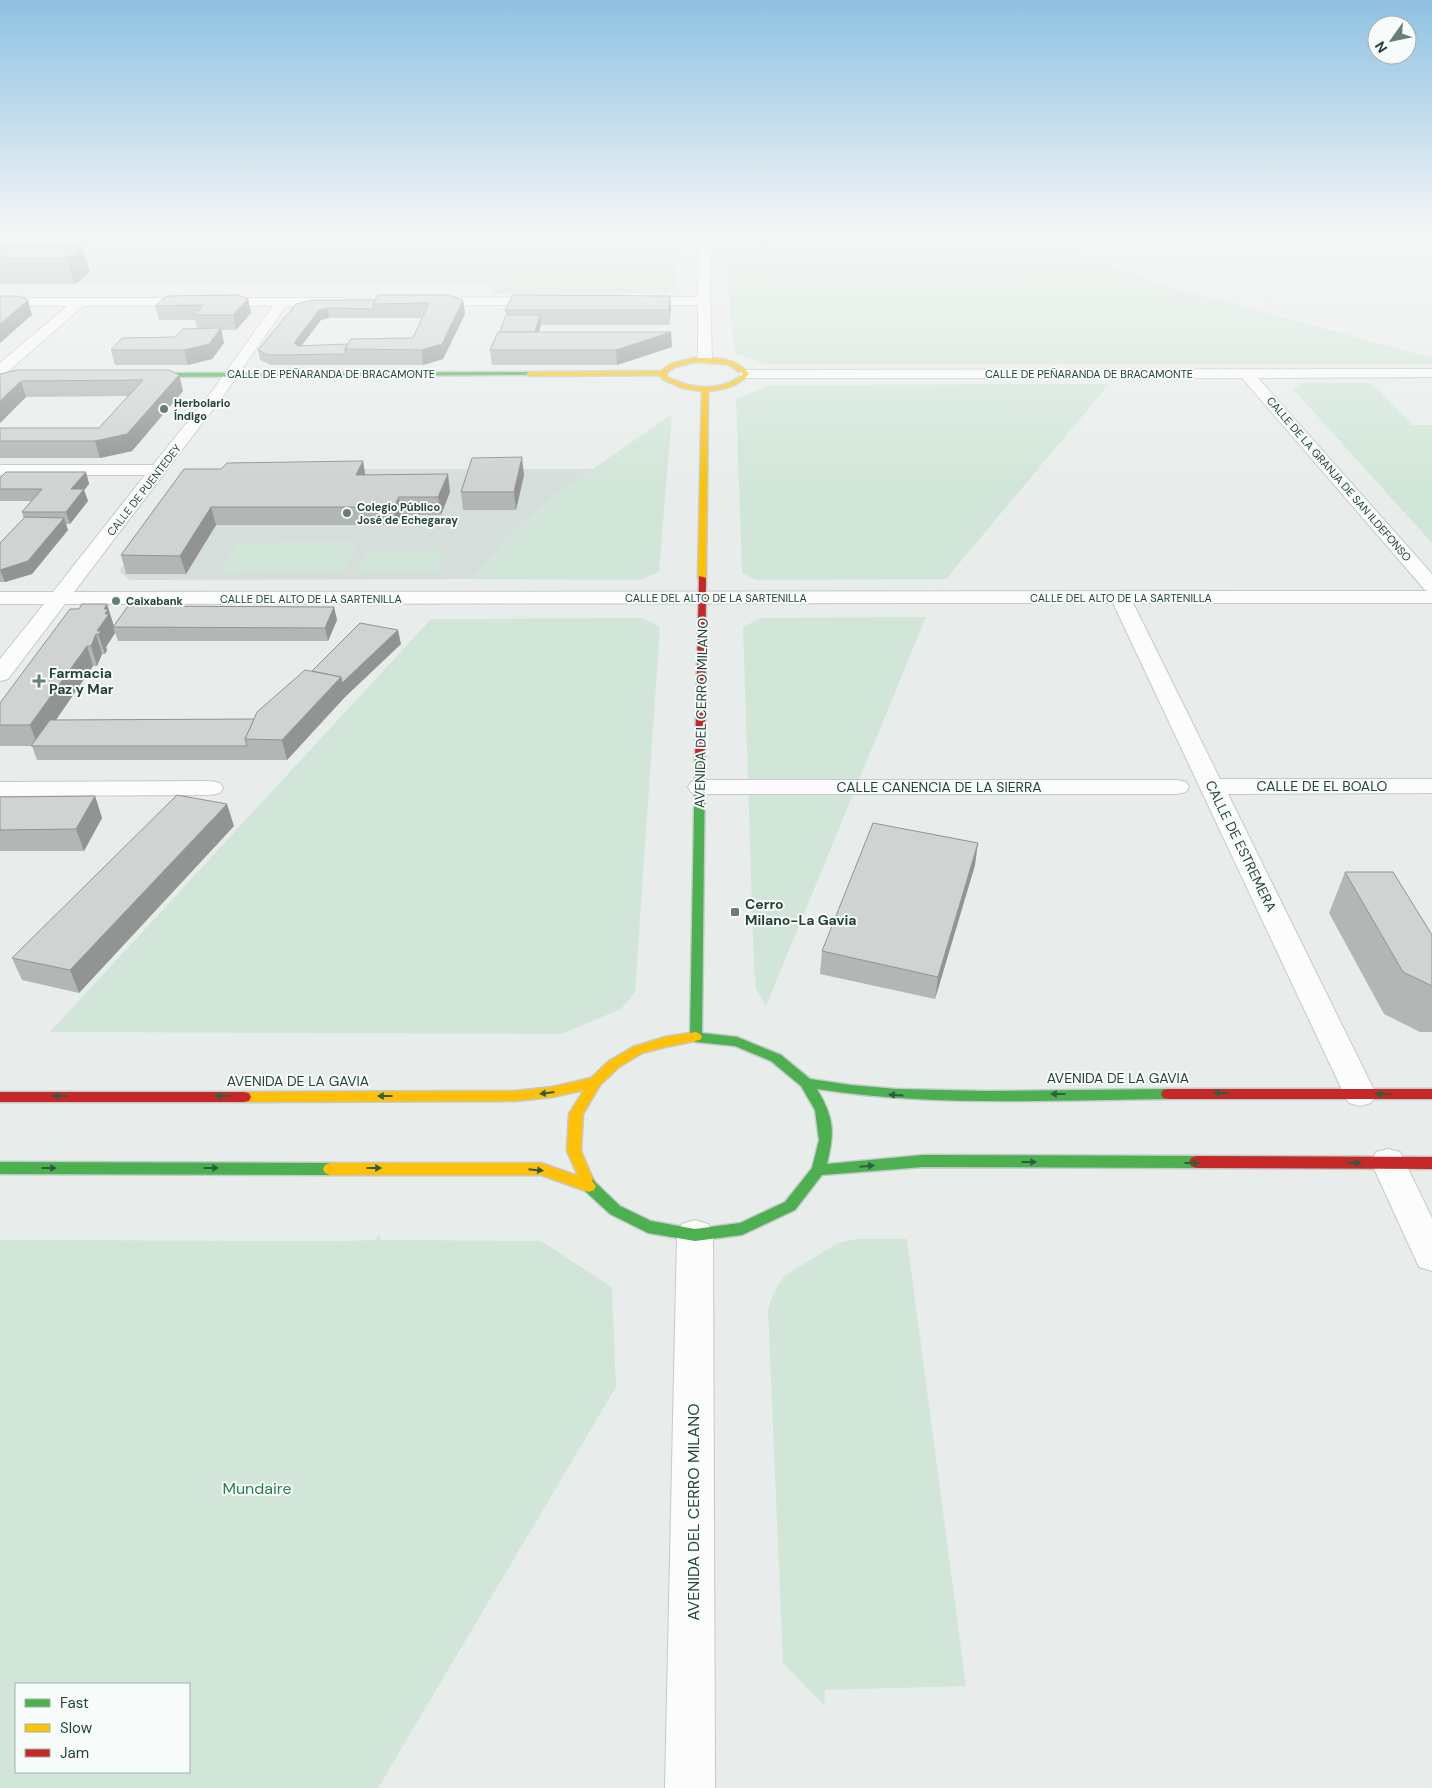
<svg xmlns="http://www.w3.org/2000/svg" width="1432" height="1788" font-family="'DM Sans',sans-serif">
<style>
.built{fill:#d6dedb}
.green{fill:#d1e6d8;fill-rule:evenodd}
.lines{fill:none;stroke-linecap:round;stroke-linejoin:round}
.street-casing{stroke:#c5cac8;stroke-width:2}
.fast-casing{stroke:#c3cbc8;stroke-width:3}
.slow-casing{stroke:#c3cbc8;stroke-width:3}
.jam-casing{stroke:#c3cbc8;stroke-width:3}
.street{fill:#fcfcfc;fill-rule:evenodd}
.fast{fill:#4caf50;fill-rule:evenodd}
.slow{fill:#ffc107;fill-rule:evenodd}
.jam{fill:#c62828;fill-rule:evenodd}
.wall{fill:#b2b6b5;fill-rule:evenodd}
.shaded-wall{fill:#919493}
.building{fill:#cfd4d2;stroke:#919493}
.oneway{fill:#2e5d40}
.poi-dot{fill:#697e78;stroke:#f7fbf9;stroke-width:2}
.labels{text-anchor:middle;stroke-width:4;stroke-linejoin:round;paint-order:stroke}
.far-street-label{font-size:11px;fill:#24423a;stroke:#f7fbf9}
.far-poi-label{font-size:11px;font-weight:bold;fill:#24423a;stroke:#f7fbf9;text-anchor:start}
.poi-label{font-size:14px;font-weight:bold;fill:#24423a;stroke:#f7fbf9;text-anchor:start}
.street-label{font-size:14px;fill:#24423a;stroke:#f7fbf9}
.near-park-label{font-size:16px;fill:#2d7a4b;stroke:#f7fbf9}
.near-street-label{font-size:16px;fill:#24423a;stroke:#f7fbf9}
</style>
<rect width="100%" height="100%" fill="#e8edeb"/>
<polygon class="built" points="192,469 594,469 554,496 515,530 471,579 130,580 119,571"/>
<g class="green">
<polygon points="0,234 676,234 678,290 667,293 490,294 492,283 75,284 89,272 0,272"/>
<polygon points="722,234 1017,234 1169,286 1432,358 1432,364 765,364 735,353"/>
<polygon points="1301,383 1371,383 1412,425 1432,425 1432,543 1293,389"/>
<polygon points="1109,384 946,579 756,580 742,573 736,399 770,385"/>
<polygon points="672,414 659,572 640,580 471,579 515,530 554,496"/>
<polygon points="357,542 344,572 220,573 237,543"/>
<polygon points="367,551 443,551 436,572 358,572"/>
<polygon points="926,617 766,1006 756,989 754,968 743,627 761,618"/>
<polygon points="642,618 660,627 635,992 621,1009 561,1034 50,1032 431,619"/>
<path d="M379 1235 381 1240 541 1241 612 1287 616 1387 378 1788H0V1240L343 1241 375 1240ZM16 1684H189V1772H16Z"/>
<polygon points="856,1239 907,1239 966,1686 825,1690 824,1705 783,1663 768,1310 773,1294 784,1276 838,1243"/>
</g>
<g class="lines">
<defs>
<g id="street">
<polygon points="700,234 712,234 710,287 712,360 710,363 700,363 698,360 698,305 633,305 626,301 633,297 698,297"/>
<polygon points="547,297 554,301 552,304 425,306 418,302 425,298"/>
<polygon points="0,298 345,298 352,302 345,306 286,306 223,396 74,592 1428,591 1425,590 1242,378 746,378 741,377 739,374 741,371 746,370 1432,369 1432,377 1258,378 1432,574 1432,603 1133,603 1220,779 1432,779 1432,793 1228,794 1376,1094 1371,1103 1360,1106 1349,1103 1344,1094 1113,603 65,604 8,679 0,681 0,659 44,604 0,604 0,592 53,592 145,475 0,475 0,465 153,465 213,390 273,306 83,306 5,374 0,375 0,363 67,306 0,306"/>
<polygon points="700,780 1177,780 1186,782 1189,787 1186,792 1177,794 700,794 691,792 688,787 691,782"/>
<polygon points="211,781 220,783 223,788 220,793 211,795 0,796 0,782"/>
<polygon points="1388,1149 1400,1152 1432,1218 1432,1271 1419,1267 1371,1162 1376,1152"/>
<polygon points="695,1220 708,1224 713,1235 715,1788 665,1788 677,1235 682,1224"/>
</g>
<g id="fast">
<polygon points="529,372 531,373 531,375 142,377 139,375 142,373"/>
<path d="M700 755 705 758 702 1033 737 1037 781 1055 810 1079 851 1085 896 1089 986 1091 1168 1089 1173 1090 1175 1094 1173 1098 1168 1099C1051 1100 933 1107 817 1089 834 1118 835 1131 827 1164L923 1155 1196 1156 1201 1158 1203 1162 1201 1166 1196 1168 923 1167 822 1175 795 1210 742 1235 695 1241 648 1233 610 1214 584 1190 579 1179 581 1175 586 1173 591 1175 595 1182 620 1206 651 1221 695 1229 740 1223 785 1202 812 1168 819 1140 815 1110 801 1086 771 1061 735 1046 696 1042 692 1040 690 1037 695 758Z"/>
<polygon points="0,1162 330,1163 335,1165 337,1169 335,1173 330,1175 0,1174"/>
</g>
<g id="slow">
<path d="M694 358C714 358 735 357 749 374 738 386 724 390 708 391L706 578 702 580 698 578 702 391 682 388 662 379 660 375 529 376 526 374 529 372 661 371 671 364ZM694 362 727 364 743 374C721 393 691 389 667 377L666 373 675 367Z"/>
<polygon points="696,1032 700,1034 702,1037 700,1040 665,1047 642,1053 619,1067 600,1085 583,1114 581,1151 593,1179 592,1181 596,1186 594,1190 589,1192 541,1175 330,1175 325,1173 323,1169 325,1165 330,1163 541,1163 578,1176 567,1151 569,1114 584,1090 552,1097 515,1101 244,1102 239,1101 237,1097 239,1093 244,1092 515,1091 552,1087 591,1078 609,1061 633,1047 665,1037"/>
</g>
<g id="jam">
<polygon points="699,576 706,578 705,758 700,761 695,758"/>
<polygon points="1168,1089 1432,1089 1432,1099 1168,1099 1163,1098 1161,1094 1163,1090"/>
<polygon points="0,1092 244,1092 249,1093 251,1097 249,1101 244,1102 0,1102"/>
<polygon points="1196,1156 1432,1157 1432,1169 1196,1168 1191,1166 1189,1162 1191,1158"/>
</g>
</defs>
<use href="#street" class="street-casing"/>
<use href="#fast" class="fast-casing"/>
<use href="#slow" class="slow-casing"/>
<use href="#jam" class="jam-casing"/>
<use href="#street" class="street"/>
<use href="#fast" class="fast"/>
<use href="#slow" class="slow"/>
<use href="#jam" class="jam"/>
</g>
<g class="wall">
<polygon points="0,246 82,246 90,272 75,284 0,284"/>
<polygon points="670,296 671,310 669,325 541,325 539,332 672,347 617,365 492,365 490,350 500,332 506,315 505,310"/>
<polygon points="248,299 251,313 236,330 221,330 224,343 212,359 188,365 115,365 111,350 175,337 197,328 195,320 159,320 155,306"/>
<path d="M463 300 465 314 443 359 423 365H271L260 360 258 350 296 304ZM329 318H422L413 338 348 344 301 346 321 320Z"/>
<polygon points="0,374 179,375 183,391 132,451 100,458 0,458 0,428 99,428 128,396 26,397 0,423"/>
<polygon points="363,461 365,475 450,492 441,515 401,515 396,525 216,525 186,574 126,574 121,555 221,469"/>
<polygon points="86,472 89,484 84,490 88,501 70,524 66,524 68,530 32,574 5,582 0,582 0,543 24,519 22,512 31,501 0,501 0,478"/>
<polygon points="524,475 516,510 463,510 461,492"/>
<polygon points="107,604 114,626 334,607 337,620 328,641 118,641 114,629 115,633 106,647 107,650 105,654 102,654 97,666 93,666 56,720 254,719 312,671 401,644 345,697 287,760 37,760 32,746 0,746 0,703 79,609"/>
<polygon points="95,796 102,818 84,851 0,851 0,797"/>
<polygon points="234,826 79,993 22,980 12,958"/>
<polygon points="975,865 935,999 820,974 822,951"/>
<polygon points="1345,872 1432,986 1432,1032 1420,1032 1384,1014 1329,913"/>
</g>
<g class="shaded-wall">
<polygon points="82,246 90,272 75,284 67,258"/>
<polygon points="670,296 671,310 669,325 669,310"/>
<polygon points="248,299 251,313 236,330 233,315"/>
<polygon points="28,300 32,315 0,343 0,324"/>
<polygon points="463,300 465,314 443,359 423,365 421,350"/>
<polygon points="328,308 329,318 321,320 296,353 294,343 319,310"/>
<polygon points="540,315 541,325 534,347 533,337"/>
<polygon points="221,328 224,343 212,359 188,365 184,350"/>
<polygon points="671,332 672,347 617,365 616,350"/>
<polygon points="179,375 183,391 132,451 100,458 95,441"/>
<polygon points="21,381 26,397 0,423 0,401"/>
<polygon points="522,457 524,475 516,510 514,492"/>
<polygon points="363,461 366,479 356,475"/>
<polygon points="86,472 89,484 84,490 88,501 70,524 66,512 71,489"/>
<polygon points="448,474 450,492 441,515 438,497"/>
<polygon points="399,497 401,515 396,525 394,507"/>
<polygon points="211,507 216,525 186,574 180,556"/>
<polygon points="64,518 68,530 32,574 5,582 0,570"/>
<polygon points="107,604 114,627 113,627 115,633 106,647 107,650 105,654 97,631 104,609"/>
<polygon points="334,607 337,620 328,641 325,628"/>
<polygon points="398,630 401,644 345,697 287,760 282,740 341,677"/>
<polygon points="96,634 102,654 97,666 91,646"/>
<polygon points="87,646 93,666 38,746 30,725"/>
<polygon points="95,796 102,818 84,851 76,829"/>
<polygon points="227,804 234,826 79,993 70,970"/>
<polygon points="978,843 975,865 935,999 938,977"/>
</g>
<g class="building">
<polygon points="0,246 82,246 67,258 0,258"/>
<polygon points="238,295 248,299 233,315 193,315 204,305 155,306 167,296"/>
<polygon points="378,295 449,295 463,300 442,344 421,350 345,349 351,339 413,338 429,303 373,304"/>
<polygon points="513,295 670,296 669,310 505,310"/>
<polygon points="0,296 18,296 28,300 0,324"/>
<polygon points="313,300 375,300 373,304 374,309 328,308 319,310 294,343 298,346 348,344 345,349 346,354 269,355 258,350 296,304"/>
<polygon points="506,315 540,315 535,332 500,332"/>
<polygon points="221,328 209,344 184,350 111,350 122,338 175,337 183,329"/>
<polygon points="498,332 671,332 616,350 490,350"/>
<polygon points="17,370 169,370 179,375 127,434 95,441 0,441 0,428 99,428 143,380 21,381 0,401 0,374"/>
<polygon points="522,457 514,492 461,492 472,458"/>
<polygon points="363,461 356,475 448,474 438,497 399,497 394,507 211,507 180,556 121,555 184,469 221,469 227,463"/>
<polygon points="6,472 86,472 71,489 84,489 66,512 22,512 42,489 0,489 0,478"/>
<polygon points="25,517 64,518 28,561 0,570 0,543"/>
<polygon points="82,604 107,604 104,609 108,609 105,614 109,614 97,631 101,631 99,634 96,634 91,646 87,646 30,725 0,725 0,703 70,609 79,609"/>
<polygon points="128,606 334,607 325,628 113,627"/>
<polygon points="360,623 398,630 342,683 341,677 312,671"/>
<polygon points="305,670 341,677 282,740 245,739 257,712"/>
<polygon points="254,719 245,739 247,746 31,746 50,720"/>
<polygon points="177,795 227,804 70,970 12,958"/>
<polygon points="95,796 76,829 0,830 0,797"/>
<polygon points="873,823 978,843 938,977 822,951"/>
<polygon points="1345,872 1393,872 1432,935 1432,986 1403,972"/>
</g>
<defs><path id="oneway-solid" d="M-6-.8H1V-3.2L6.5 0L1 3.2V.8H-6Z" transform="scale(1.25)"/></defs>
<g class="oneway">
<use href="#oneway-solid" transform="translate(547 1093) rotate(173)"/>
<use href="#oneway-solid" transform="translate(1221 1093) rotate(180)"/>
<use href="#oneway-solid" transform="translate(1058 1094) rotate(180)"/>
<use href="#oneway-solid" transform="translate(1383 1094) rotate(180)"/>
<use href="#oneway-solid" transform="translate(896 1095) rotate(-176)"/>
<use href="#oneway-solid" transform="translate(60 1096) rotate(180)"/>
<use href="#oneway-solid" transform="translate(222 1096) rotate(180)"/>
<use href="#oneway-solid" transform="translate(385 1096) rotate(180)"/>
<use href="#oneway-solid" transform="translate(1029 1162)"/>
<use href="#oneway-solid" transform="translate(1192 1163)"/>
<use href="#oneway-solid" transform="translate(1354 1163) rotate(-1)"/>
<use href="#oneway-solid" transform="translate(867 1166) rotate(-5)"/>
<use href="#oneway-solid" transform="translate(49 1168)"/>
<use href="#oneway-solid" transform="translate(211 1168)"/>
<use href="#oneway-solid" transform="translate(374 1168)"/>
<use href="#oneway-solid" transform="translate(536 1170) rotate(6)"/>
</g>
<linearGradient id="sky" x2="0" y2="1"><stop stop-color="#8fc1e3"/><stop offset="0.48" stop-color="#f5f7f6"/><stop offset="1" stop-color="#f5f7f6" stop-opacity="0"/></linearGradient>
<rect width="1432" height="485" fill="url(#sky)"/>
<g class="poi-dot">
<circle cx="164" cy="409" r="5"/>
<circle cx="347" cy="513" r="5"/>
<circle cx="116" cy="601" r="5"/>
<path d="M36.5 673.5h5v5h5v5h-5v5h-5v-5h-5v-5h5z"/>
<rect x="730" y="907" width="10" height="10" rx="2.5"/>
</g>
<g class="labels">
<g class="far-street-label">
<text x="331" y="378">CALLE DE PEÑARANDA DE BRACAMONTE</text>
<text x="1089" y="378">CALLE DE PEÑARANDA DE BRACAMONTE</text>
<text transform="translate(1339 479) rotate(49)" y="4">CALLE DE LA GRANJA DE SAN ILDEFONSO</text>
<text transform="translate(144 490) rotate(-52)" y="4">CALLE DE PUENTEDEY</text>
<text x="716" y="602">CALLE DEL ALTO DE LA SARTENILLA</text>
<text x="1121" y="602">CALLE DEL ALTO DE LA SARTENILLA</text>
<text x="311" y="603">CALLE DEL ALTO DE LA SARTENILLA</text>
</g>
<g class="far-poi-label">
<text x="174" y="407">Herbolario<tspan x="174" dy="13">Índigo</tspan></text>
<text x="357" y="511">Colegio Público<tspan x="357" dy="13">José de Echegaray</tspan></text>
<text x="126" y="605">Caixabank</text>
</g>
<g class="poi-label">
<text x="49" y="678">Farmacia<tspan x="49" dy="16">Paz y Mar</tspan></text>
<text x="745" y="909">Cerro<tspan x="745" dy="16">Milano-La Gavia</tspan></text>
</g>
<g class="street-label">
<text transform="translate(701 713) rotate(-89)" y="5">AVENIDA DEL CERRO MILANO</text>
<text x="1322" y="791">CALLE DE EL BOALO</text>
<text x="939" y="792">CALLE CANENCIA DE LA SIERRA</text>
<text transform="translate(1241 846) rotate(64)" y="5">CALLE DE ESTREMERA</text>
<text x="1118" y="1083">AVENIDA DE LA GAVIA</text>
<text x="298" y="1086">AVENIDA DE LA GAVIA</text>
</g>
<g class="near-park-label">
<text x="257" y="1494">Mundaire</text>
</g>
<g class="near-street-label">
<text transform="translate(693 1512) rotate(-90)" y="6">AVENIDA DEL CERRO MILANO</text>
</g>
</g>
<rect x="15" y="1683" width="175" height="90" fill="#f7fbf9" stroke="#a3b1ad"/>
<rect x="25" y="1699" width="25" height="8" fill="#4caf50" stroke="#a3b1ad"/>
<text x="60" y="1708" font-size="15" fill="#24423a">Fast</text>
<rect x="25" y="1724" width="25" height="8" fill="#ffc107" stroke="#a3b1ad"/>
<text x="60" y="1733" font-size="15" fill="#24423a">Slow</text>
<rect x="25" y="1749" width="25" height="8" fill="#c62828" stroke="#a3b1ad"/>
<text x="60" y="1758" font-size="15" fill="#24423a">Jam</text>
<g transform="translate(1392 40) rotate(237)"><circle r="24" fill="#f7fbf9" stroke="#a3b1ad"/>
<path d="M0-4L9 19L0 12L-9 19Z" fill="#697e78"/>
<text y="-8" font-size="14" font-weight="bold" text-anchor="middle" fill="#24423a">N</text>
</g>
</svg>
